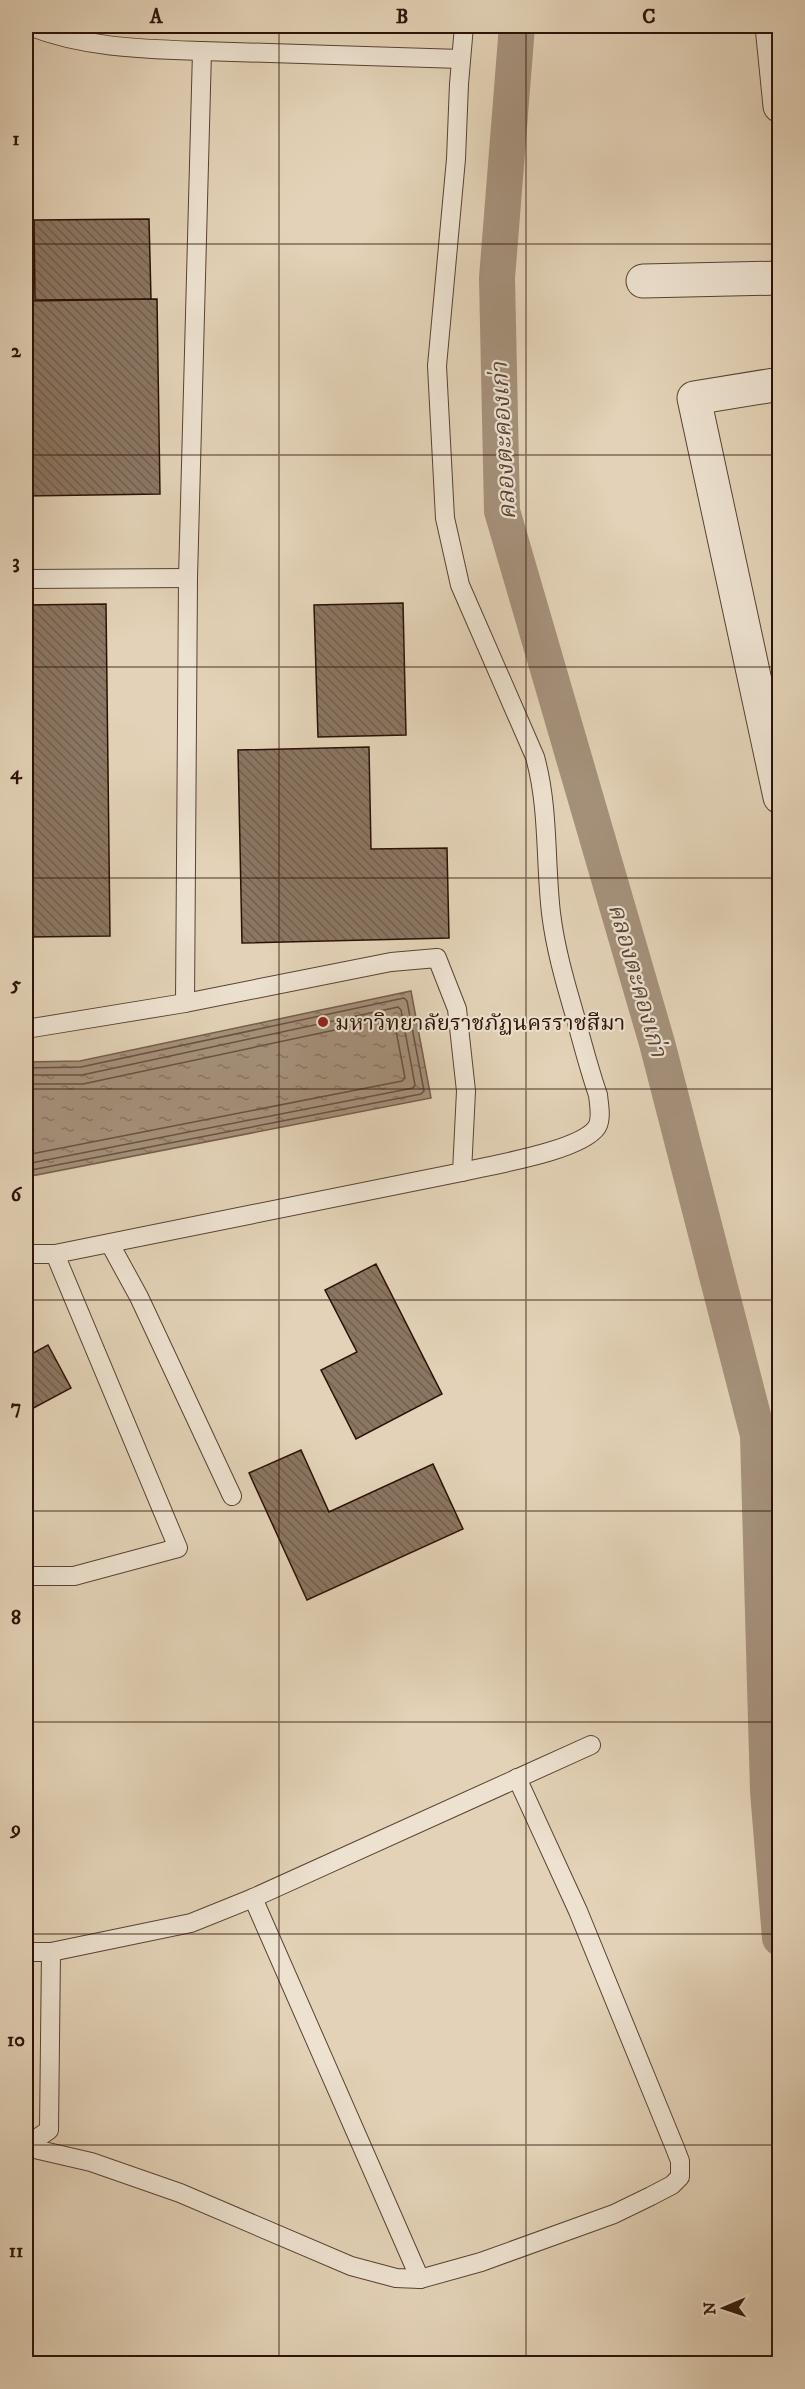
<svg xmlns="http://www.w3.org/2000/svg" width="805" height="2389" font-family="'IM FELL DW Pica','Noto Serif Thai',serif">
<style>
.water{fill:url(#water-ripples);stroke:#755e4c;stroke-width:1.5}
.lines{fill:none;stroke-linecap:round;stroke-linejoin:round}
.shore{stroke:#685240;stroke-width:1.5}
.canal{stroke:#a5917b;stroke-width:36}
.building{fill:url(#building-back-hatch);stroke:#2c1206;stroke-width:1.5}
.service-casing{stroke:#5a4232;stroke-width:20}
.minor-casing{stroke:#5a4232;stroke-width:35}
.service{stroke:#ede2d0;stroke-width:18}
.minor{stroke:#ede2d0;stroke-width:33}
.grid{fill:none;stroke:#2c1206;stroke-width:1.5;stroke-opacity:0.55}
.poi-dot{fill:#8f2418;stroke:#ede2d0;stroke-width:2}
.labels{text-anchor:middle;stroke-width:4.5;stroke-linejoin:round;paint-order:stroke}
.poi-label{font-size:22px;fill:#2c1206;stroke:#ede2d0;text-anchor:start}
.water-label{font-size:24px;font-style:italic;fill:#5c4535;stroke:#ede2d0}
.neatline{fill:none;stroke:#2c1206;stroke-width:2}
.grid-label{font-size:20px;text-anchor:middle;font-weight:bold;fill:#2c1206}
</style>
<defs>
<pattern id="water-ripples" width="26" height="14" patternUnits="userSpaceOnUse" patternTransform="scale(1.5)"><rect width="26" height="14" fill="#a5917b"/><path d="M2 4q2-2 4 0t4 0M15 11q2-2 4 0t4 0" fill="none" stroke="#877563"/></pattern>
<pattern id="building-back-hatch" width="6" height="6" patternUnits="userSpaceOnUse" patternTransform="scale(1.5)"><rect width="6" height="6" fill="#8b7662"/><path d="M-1 5l2 2M0 0l6 6M5-1l2 2" fill="none" stroke="#725f4f"/></pattern>
</defs>
<rect width="100%" height="100%" fill="#e3d2b7"/>
<filter id="stains"><feTurbulence type="fractalNoise" baseFrequency=".00333" numOctaves="4"/><feColorMatrix values="0 0 0 0 .2 0 0 0 0 .09 0 0 0 0 .02 0 0 0 .5 -.17"/></filter>
<radialGradient id="worn" r=".72"><stop offset=".6" stop-color="#630" stop-opacity="0"/><stop offset="1" stop-color="#630" stop-opacity=".3"/></radialGradient>
<polygon class="water" points="411,991 431,1098 26,1177 26,1062 80,1061"/>
<g class="lines">
<g class="shore">
<polyline points="26,1068 81,1067 404,998 407,1001 424,1091 421,1094 26,1171"/>
<polyline points="26,1075 82,1075 398,1007 401,1010 415,1085 413,1088 26,1164"/>
<polyline points="26,1084 83,1084 391,1018 394,1020 405,1078 402,1081 26,1155"/>
</g>
<polyline class="canal" points="517,26 497,278 502,511 657,1043 758,1435 768,1791 780,1938"/>
</g>
<g class="building">
<polygon points="149,219 151,299 35,300 34,220"/>
<polygon points="157,299 160,494 26,496 26,301"/>
<polygon points="403,603 406,735 318,737 314,605"/>
<polygon points="106,604 110,936 29,937 26,605"/>
<polygon points="369,747 371,849 447,848 449,938 242,943 238,750"/>
<polygon points="376,1264 442,1394 356,1439 321,1370 357,1352 325,1290"/>
<polygon points="48,1345 71,1388 26,1412 26,1357"/>
<polygon points="301,1450 329,1512 433,1464 463,1529 307,1600 249,1473"/>
</g>
<g class="lines">
<defs>
<g id="service">
<path d="M29 26C85 48 143 49 202 51L188 578 185 1003"/>
<polyline points="202,51 461,59"/>
<polyline points="26,579 188,578"/>
<polyline points="26,1029 185,1003 391,962 437,958 457,1009 466,1091 462,1172 55,1254 26,1254"/>
<path d="M462 1172C491 1165 581 1151 597 1127 602 1118 599 1105 598 1095 589 1069 582 1042 575 1016 565 982 555 947 551 913 545 861 549 807 535 757L460 585 445 518 437 366 456 159 459 84 464 26"/>
<polyline points="110,1244 139,1297 232,1496"/>
<polyline points="26,1576 74,1576 178,1548 55,1254"/>
<polyline points="253,1898 420,2279"/>
<polyline points="26,1952 51,1952 49,2130 26,2146"/>
<polyline points="51,1952 191,1923 253,1898 591,1745"/>
<polyline points="26,2147 91,2162 180,2193 351,2266 396,2278 420,2279 481,2262 614,2214 651,2196 672,2185 680,2177 680,2161 675,2148 578,1911 517,1778"/>
</g>
<g id="minor">
<polyline points="772,26 780,106"/>
<polyline points="643,281 780,278"/>
<polyline points="780,384 694,398 780,797"/>
</g>
</defs>
<use href="#service" class="service-casing"/>
<use href="#minor" class="minor-casing"/>
<use href="#service" class="service"/>
<use href="#minor" class="minor"/>
</g>
<path class="grid" d="M279 26V2364M526 26V2364M26 244H780M26 455H780M26 667H780M26 878H780M26 1089H780M26 1300H780M26 1511H780M26 1722H780M26 1934H780M26 2145H780"/>
<circle class="poi-dot" cx="323" cy="1022" r="6"/>
<g class="labels">
<g class="poi-label">
<text x="335" y="1030">มหาวิทยาลัยราชภัฏนครราชสีมา</text>
</g>
<g class="water-label">
<text transform="translate(503 441) rotate(-93)" y="8">คลองตะคองเก่า</text>
<text transform="translate(638 980) rotate(74)" y="8">คลองตะคองเก่า</text>
</g>
</g>
<rect width="805" height="2389" fill="none" stroke="#e3d2b7" stroke-width="66"/>
<g transform="translate(724 2308) rotate(268)" stroke="#ede2d0" stroke-width="4.5" paint-order="stroke">
<path d="M0-4.5L10 22L0 15L-10 22Z" fill="#2c1206"/>
<text y="-9" font-size="16" font-weight="bold" text-anchor="middle" fill="#2c1206">N</text>
</g>
<rect x="33" y="33" width="739" height="2323" class="neatline"/>
<g class="grid-label">
<text x="156" y="23">A</text>
<text x="402" y="23">B</text>
<text x="649" y="23">C</text>
<text x="16" y="145">1</text>
<text x="16" y="357">2</text>
<text x="16" y="568">3</text>
<text x="16" y="779">4</text>
<text x="16" y="990">5</text>
<text x="16" y="1201">6</text>
<text x="16" y="1413">7</text>
<text x="16" y="1624">8</text>
<text x="16" y="1835">9</text>
<text x="16" y="2046">10</text>
<text x="16" y="2257">11</text>
</g>
<rect width="100%" height="100%" filter="url(#stains)"/>
<rect width="100%" height="100%" fill="url(#worn)"/>
</svg>
